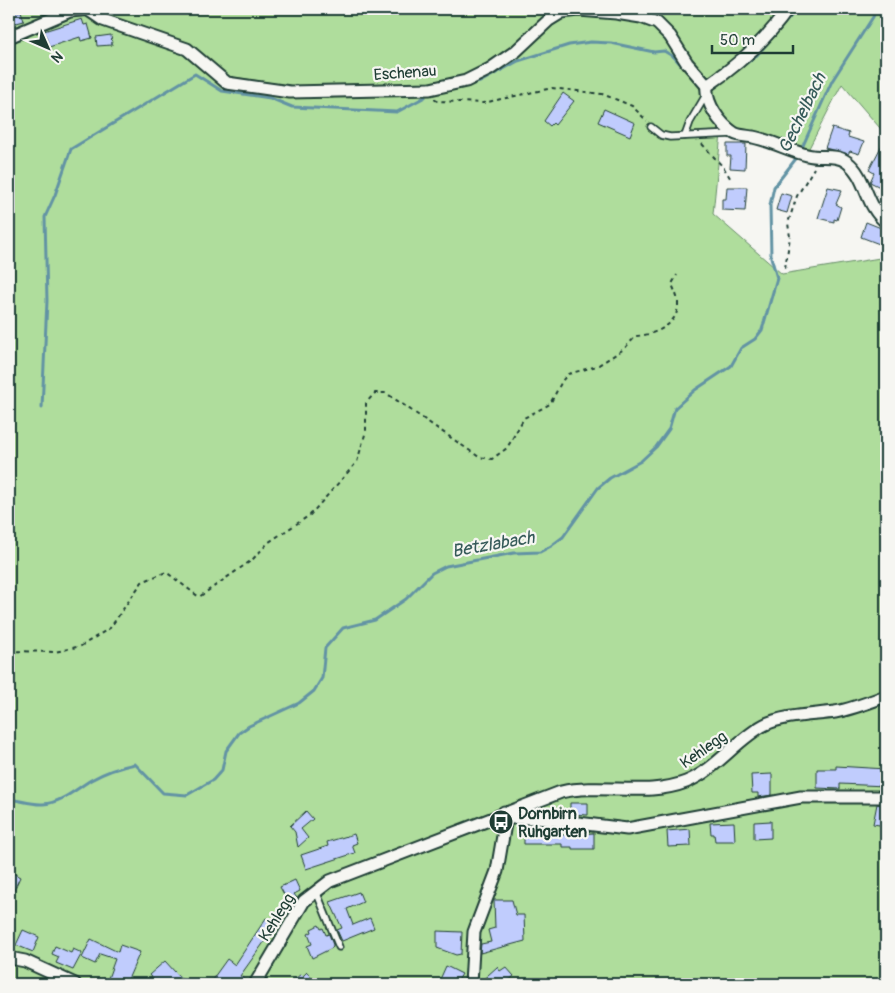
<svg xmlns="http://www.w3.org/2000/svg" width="895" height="993" font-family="Pangolin,sans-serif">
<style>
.green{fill:#afdd9c;stroke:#678d68;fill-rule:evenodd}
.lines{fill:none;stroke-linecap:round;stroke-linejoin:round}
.stream{stroke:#6293a4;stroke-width:3}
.building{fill:#c0ccfd;stroke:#1f3d34}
.lane-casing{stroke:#1f3d34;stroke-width:9}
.street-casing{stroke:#1f3d34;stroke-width:15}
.path{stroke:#1f3d34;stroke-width:2;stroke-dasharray:4 4;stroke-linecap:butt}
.lane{stroke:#f6f6f2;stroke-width:5.5}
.street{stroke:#f6f6f2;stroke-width:11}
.labels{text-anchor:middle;stroke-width:4.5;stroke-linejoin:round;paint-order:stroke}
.street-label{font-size:16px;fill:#1f3d34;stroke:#f6f6f2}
.poi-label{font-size:16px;font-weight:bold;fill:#1f3d34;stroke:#f6f6f2;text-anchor:start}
.water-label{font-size:18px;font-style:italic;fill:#355a59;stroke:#f6f6f2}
</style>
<rect width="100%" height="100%" fill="#f6f6f2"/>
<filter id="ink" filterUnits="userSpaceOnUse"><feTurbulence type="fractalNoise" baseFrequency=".02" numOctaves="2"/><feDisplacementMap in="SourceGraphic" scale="10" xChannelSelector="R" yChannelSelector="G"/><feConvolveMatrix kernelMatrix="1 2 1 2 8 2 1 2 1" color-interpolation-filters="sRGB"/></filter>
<g filter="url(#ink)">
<path class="green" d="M9 9H545L544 19 564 9H886V135L842 84 807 152 721 133 713 214 782 274 886 257V984H9ZM152 31 178 39 227 76 307 88 421 83 426 93 346 95 332 98 291 95 216 80 200 63Z"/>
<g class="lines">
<g class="stream">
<polyline points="736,71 757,55 797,9"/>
<polyline points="471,84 480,82 518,61 569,45 591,42 611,43 654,52 664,51 674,57 684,68"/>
<polyline points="801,150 832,81 873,17 876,9"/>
<polyline points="42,408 47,301 45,217 55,195 71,149 195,74 222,91 270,98 292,107 397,112 425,97"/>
<path d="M9 799C19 800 33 805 43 804 61 803 76 789 91 780 105 772 120 767 135 764L163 793 187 795 213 780 222 770 226 751 239 733 249 726 299 703 314 691 322 678 325 648 343 628 375 620 406 599 432 573 446 566 514 553 540 552 551 546 563 537 598 488 610 478 641 461 656 447 669 429 675 408 695 390 731 366 741 348 755 339 762 330 777 278 771 257 770 205 774 187 798 156"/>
</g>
</g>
<g class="building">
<polygon points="21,11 24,21 9,25 9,14"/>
<polygon points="82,19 84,25 88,24 92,38 81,41 80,37 49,47 44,31"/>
<polygon points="111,35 112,45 97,46 96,37"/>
<polygon points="563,93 574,101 555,125 553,123 550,126 544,121"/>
<polygon points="604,109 635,123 630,136 598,122"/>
<polygon points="832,128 849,133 848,137 864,142 859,154 850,151 848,154 825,148"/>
<polygon points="886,137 886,169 882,177 885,179 880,187 870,182 874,173 869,170"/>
<polygon points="727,144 746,144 745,169 730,168 731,156 727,156"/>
<polygon points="727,187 747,187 745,211 722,210 722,199 726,199"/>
<polygon points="828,187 842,190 836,204 841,207 837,220 834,219 834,222 818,218"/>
<polygon points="781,193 792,196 787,213 776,210"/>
<polygon points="866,222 886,230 882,245 861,237"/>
<polygon points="836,766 886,769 886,786 840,784 840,789 817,788 817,769 836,769"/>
<polygon points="772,774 772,795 758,797 758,793 752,793 751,775"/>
<polygon points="570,803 588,803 588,815 570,814"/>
<polygon points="877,804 886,806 886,826 873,824"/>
<polygon points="306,811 313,819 301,829 308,838 298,847 295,832 290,826"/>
<polygon points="771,821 771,838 754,839 754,822"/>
<polygon points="734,822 735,841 715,841 714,834 711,834 710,823"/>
<polygon points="524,827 548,828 548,836 594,833 594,849 572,849 572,847 562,847 562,844 524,844"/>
<polygon points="690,829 691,846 668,847 667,831"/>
<polygon points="354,834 357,843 352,845 355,853 306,869 301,855 328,846 327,842"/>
<polygon points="9,871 20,877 9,901"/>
<polygon points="295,880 300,891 294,894 297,898 288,902 280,887"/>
<polygon points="359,892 363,902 347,909 353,925 370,918 374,928 342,941 337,930 342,928 330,902"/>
<polygon points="494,900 512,900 516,915 524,915 525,941 480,953 481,944 491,942 488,930 495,928"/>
<polygon points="266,918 277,924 240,976 248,981 248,984 209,984 227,959 235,965"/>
<polygon points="319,925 321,929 323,928 326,935 329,934 333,945 332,948 312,958 307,946 312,944 308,934 312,932 311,929"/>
<polygon points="23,930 39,937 33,952 16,945"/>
<polygon points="437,931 462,932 461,954 456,955 437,948"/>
<polygon points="91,939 118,952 120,945 140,952 126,984 106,984 115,959 100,954 95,964 82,958"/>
<polygon points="55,946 71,953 73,949 82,953 73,970 56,963 59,957 52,954"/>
<polygon points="165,961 186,984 157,984 149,975"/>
<polygon points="446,966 462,974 456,984 438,984"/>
<polygon points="497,967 500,971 506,967 514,976 505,984 478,984"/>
<polygon points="307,972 314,980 310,984 289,984 301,974 303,976"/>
</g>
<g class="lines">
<defs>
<g id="lane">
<polyline points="651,127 661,135 670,137 733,134"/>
<polyline points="685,136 690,122 706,95"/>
<polyline points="316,891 339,947"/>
</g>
<g id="street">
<polyline points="87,9 103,20 187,49 227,83 290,92 430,89 466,81 490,69 516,51 549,20 562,12 579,10 616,13 641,17 657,23 670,36 687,63 707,86"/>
<polyline points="9,37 70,11 92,9"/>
<path d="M707 86C705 103 720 124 734 133 739 136 747 136 753 137 772 141 788 150 807 155 821 159 835 153 847 162 867 177 865 206 886 222"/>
<path d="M707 86C738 65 767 39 788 9"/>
<polyline points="506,818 537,818 627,829 801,797 886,797"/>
<polyline points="9,958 25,961 75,984"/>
<path d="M255 984 304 901 330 881 561 792C602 783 647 797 686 782 716 770 736 740 764 725 783 715 813 715 835 712 852 709 870 702 886 696"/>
<polyline points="471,984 474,932 497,871 506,818 504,812"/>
</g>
</defs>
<use href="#lane" class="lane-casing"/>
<use href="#street" class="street-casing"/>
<g class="path">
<polyline points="434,99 437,101 483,103 552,88 602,94 620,101 632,106 647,121"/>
<polyline points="702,144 724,168 732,181"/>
<polyline points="785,268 790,237 788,223 797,196 814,168"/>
<path d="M9 651 55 652 81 646 110 628 142 582 166 572 199 597 252 560 269 542 310 515 357 462 366 431V403L375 393H386L479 457 492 459 507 448 524 418 550 404 562 381 568 374 597 366 624 349 636 336C654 335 679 325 678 303 678 297 674 290 672 284L677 275"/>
</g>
<use href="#lane" class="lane"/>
<use href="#street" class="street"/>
</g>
</g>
<defs>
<symbol id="bus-disc" viewBox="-11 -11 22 22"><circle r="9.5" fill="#1f3d34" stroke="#f6f6f2"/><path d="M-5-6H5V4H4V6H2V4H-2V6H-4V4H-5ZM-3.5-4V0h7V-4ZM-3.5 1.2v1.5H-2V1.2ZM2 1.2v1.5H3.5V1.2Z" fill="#fff"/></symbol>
</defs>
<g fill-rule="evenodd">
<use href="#bus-disc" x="487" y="808" width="28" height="28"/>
</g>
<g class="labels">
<g class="street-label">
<text transform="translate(405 72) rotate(-4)" y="6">Eschenau</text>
<text transform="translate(703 749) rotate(-35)" y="6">Kehlegg</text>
<text transform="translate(276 917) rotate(-58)" y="6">Kehlegg</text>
</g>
<g class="poi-label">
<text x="518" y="819">Dornbirn<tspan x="518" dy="18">Ruhgarten</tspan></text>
</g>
<g class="water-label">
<text transform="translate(802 113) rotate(-64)" y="6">Gechelbach</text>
<text transform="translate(493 544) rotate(-10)" y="6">Betzlabach</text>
</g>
</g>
<rect width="895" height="993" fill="none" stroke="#f6f6f2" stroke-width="30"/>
<rect x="15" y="15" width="865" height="963" fill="none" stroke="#1f3d34" stroke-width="2" filter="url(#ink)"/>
<g transform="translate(48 48) rotate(135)" stroke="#f6f6f2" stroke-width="4" paint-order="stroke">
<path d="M0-4L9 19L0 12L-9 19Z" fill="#1f3d34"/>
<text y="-8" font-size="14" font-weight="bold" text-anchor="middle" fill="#1f3d34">N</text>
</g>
<path d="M712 45v8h81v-8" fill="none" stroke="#1f3d34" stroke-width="2.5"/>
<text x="720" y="45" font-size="15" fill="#1f3d34" stroke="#f6f6f2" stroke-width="4" paint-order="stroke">50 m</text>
</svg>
